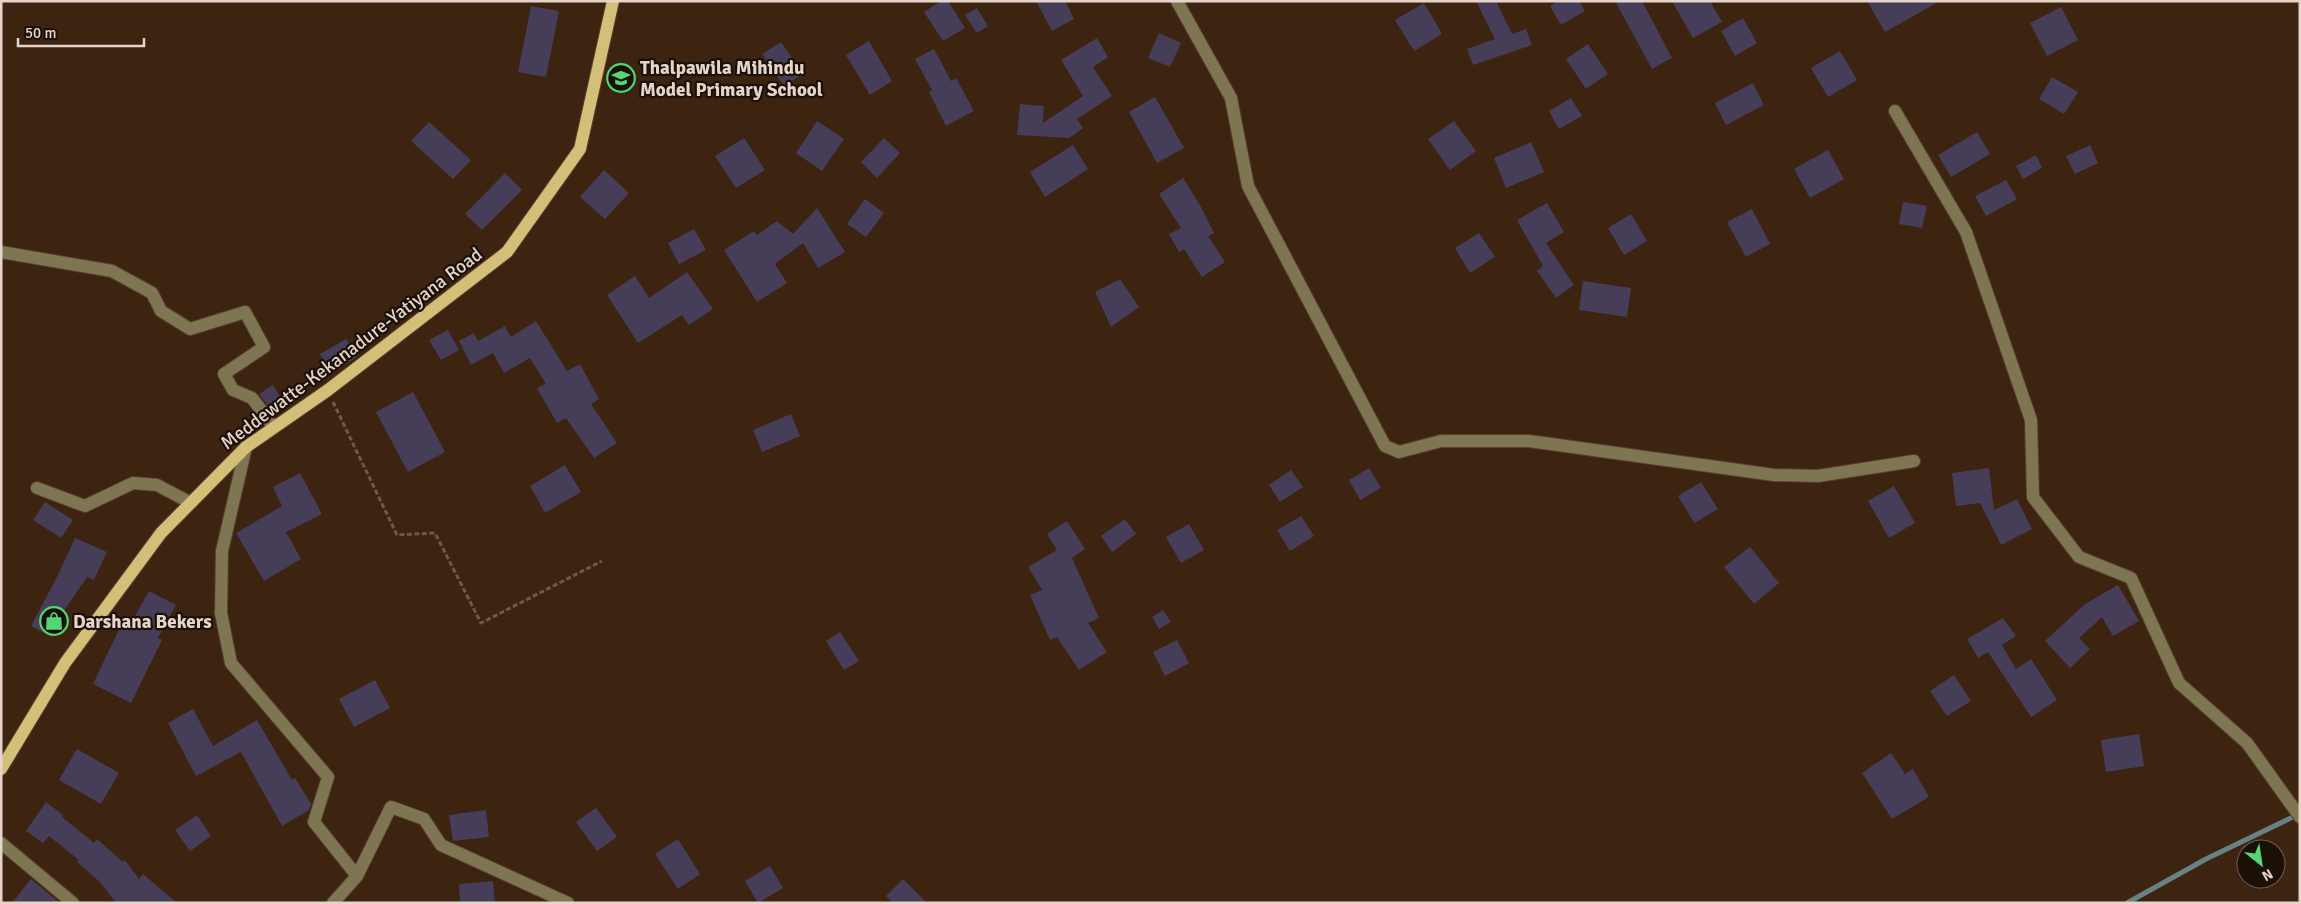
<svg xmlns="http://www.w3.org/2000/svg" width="2301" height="904" font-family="Signika,sans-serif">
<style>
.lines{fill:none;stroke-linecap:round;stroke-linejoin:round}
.stream{stroke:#688184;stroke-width:5}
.building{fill:#463d59}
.minor-casing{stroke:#57402e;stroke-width:14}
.major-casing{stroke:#57402e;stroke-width:14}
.path{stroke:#6f5949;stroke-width:3;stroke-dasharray:5 2.5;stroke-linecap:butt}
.minor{stroke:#7e7553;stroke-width:12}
.major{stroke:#d3bf78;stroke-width:12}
.labels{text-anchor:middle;stroke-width:4.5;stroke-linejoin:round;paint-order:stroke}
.poi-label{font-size:19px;font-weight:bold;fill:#e5d4c9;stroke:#1b1008;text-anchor:start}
.street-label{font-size:19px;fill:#e5d4c9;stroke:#1b1008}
</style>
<rect width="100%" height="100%" fill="#3c2411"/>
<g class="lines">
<polyline class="stream" points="2127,903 2206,859 2297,815"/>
</g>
<g class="building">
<polygon points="941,1 948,1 965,28 943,41 924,12"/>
<polygon points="1036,1 1065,1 1074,19 1052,31"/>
<polygon points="1476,1 1496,1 1512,34 1526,29 1532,45 1473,65 1467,49 1495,39"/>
<polygon points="1558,1 1579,1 1585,11 1561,25 1550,6"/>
<polygon points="1615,1 1642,1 1672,58 1652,69"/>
<polygon points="1672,1 1710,1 1722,22 1693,38"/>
<polygon points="1867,1 1940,1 1885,32"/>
<polygon points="1424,3 1442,34 1414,51 1395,20"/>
<polygon points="531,6 559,11 546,77 518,72"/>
<polygon points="2061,7 2078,40 2047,56 2030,23"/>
<polygon points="977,8 988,26 977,33 965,15"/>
<polygon points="1743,18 1757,43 1735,56 1721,31"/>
<polygon points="1159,33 1181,43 1170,67 1148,58"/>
<polygon points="1097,38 1108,57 1093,67 1112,96 1077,119 1083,128 1069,138 1017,135 1020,104 1044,106 1043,123 1083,96 1061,60"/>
<polygon points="869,41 892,81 870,95 846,55"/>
<polygon points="781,42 803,74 784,86 762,54"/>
<polygon points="1588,44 1608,74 1586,89 1566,59"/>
<polygon points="934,49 951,81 956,78 974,111 946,126 929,92 932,90 915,59"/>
<polygon points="1840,51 1857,80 1828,97 1811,68"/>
<polygon points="2052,77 2078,92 2064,114 2039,99"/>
<polygon points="1753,83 1764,105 1726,125 1715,103"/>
<polygon points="1155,97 1184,148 1157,163 1129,112"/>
<polygon points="1571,98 1582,116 1559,129 1549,111"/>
<polygon points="817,121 844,139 822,171 796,153"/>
<polygon points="1454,121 1476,151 1450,170 1428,139"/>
<polygon points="429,122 471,160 453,179 411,141"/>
<polygon points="1977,132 1990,154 1951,177 1938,155"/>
<polygon points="744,138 765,170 736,188 715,156"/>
<polygon points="884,138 900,153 877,178 861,162"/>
<polygon points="1531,142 1544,172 1506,188 1494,158"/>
<polygon points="1073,145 1088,169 1045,197 1030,172"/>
<polygon points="2090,145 2098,163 2075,174 2066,156"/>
<polygon points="1828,150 1844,179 1810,198 1794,169"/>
<polygon points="2036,155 2042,168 2023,179 2016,166"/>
<polygon points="604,170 629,193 605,219 580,197"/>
<polygon points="505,173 522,190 482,230 465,214"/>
<polygon points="1183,178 1201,207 1214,233 1208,236 1225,262 1202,277 1184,249 1179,252 1169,234 1181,228 1159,194"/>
<polygon points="2006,180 2017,199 1986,216 1975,196"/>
<polygon points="865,199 884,213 866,237 847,224"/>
<polygon points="1903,202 1927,206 1922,228 1899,224"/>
<polygon points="1547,203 1564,232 1546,243 1574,285 1556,298 1537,271 1543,266 1517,220"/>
<polygon points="817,208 845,252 818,268 803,243 775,264 787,283 757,302 724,250 754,231 757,235 777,221 793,234"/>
<polygon points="1752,209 1770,244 1746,257 1727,222"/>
<polygon points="1631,214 1647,241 1624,255 1608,228"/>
<polygon points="694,229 706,250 679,264 668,243"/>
<polygon points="1479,233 1495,257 1470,273 1455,248"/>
<polygon points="687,272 713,309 689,325 682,315 638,343 607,295 635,276 649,298"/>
<polygon points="1120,279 1139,307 1111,327 1095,292"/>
<polygon points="1583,281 1631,288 1627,317 1579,310"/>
<polygon points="536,321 567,371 580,364 599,399 591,404 617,443 594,458 566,418 557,423 537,388 546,384 530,358 504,373 493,353 471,365 459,341 474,333 478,341 505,326 511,337"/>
<polygon points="448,330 459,350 441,360 429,340"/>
<polygon points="346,339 357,357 331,373 320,354"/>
<polygon points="273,385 282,400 270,408 259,394"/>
<polygon points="413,392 445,452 408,472 376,412"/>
<polygon points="791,414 800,436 762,452 753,430"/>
<polygon points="565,465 581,492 545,513 530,486"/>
<polygon points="1369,468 1381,488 1360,500 1349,480"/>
<polygon points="1989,468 1994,510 2017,499 2032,529 2001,545 1980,503 1956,506 1952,473"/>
<polygon points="1291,470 1303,487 1280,502 1269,485"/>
<polygon points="300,473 322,514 286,532 301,559 264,581 236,533 282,506 273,487"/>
<polygon points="1701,482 1718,509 1694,523 1678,496"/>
<polygon points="1894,486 1915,523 1889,538 1868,501"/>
<polygon points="45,502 73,520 61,538 33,520"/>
<polygon points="1301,516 1314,536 1290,551 1277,530"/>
<polygon points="1125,519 1136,534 1112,552 1101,536"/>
<polygon points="1067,521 1085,549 1072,558 1099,618 1088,623 1107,652 1079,670 1057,637 1050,640 1030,595 1042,590 1028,567 1057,550 1047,534"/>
<polygon points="1189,524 1204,550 1181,563 1166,537"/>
<polygon points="75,538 107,552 94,580 87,577 63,612 65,613 52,637 31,626 57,577"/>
<polygon points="1750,547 1779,583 1754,604 1724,567"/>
<polygon points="2118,585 2139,621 2113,636 2102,617 2079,638 2090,649 2070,668 2045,641 2085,604"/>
<polygon points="149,591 176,605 158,638 162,640 131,703 93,684 123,621 130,625"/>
<polygon points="1163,610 1171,622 1159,629 1152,617"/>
<polygon points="2003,618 2016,636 2002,645 2016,669 2031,659 2057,700 2031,717 1988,652 1978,658 1967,639"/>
<polygon points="840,632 859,661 844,670 826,641"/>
<polygon points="1177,640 1189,663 1165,676 1153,652"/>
<polygon points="1954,675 1971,701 1947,716 1930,691"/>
<polygon points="375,680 390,708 354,727 339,699"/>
<polygon points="193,709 213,746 257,720 292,780 295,778 311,804 309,810 282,826 241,752 196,776 168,723"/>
<polygon points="2139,734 2144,766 2106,772 2101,740"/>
<polygon points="77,749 119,773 101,804 59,780"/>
<polygon points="1891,753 1905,774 1913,769 1929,797 1892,819 1862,773"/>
<polygon points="46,802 63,815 62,817 94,843 97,839 123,862 125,860 139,879 143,874 177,903 116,903 101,883 77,862 79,860 49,836 43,843 26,831"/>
<polygon points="596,808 617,837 597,851 576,822"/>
<polygon points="486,810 489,837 453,841 449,815"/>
<polygon points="197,815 211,836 190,851 175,830"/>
<polygon points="678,839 700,874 678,889 655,854"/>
<polygon points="770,866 783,888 758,903 745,881"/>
<polygon points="31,879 60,903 12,903"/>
<polygon points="903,879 927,903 893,903 886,896"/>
<polygon points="493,881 495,903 460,903 459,884"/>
</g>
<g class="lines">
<defs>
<g id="minor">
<polyline points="1177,1 1231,98 1248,186 1385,446 1399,452 1441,441 1529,441 1774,475 1818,476 1914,461"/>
<polyline points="1895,111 1966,232 2031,420 2033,497 2079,557 2131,578 2179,683 2247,743 2300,817"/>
<polyline points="1,252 112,271 152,293 161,311 190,329 245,312 264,347 224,374 233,390 252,398 274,427"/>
<polyline points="246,447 222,551 221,613 231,663 328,777 314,822 357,876 333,903"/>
<polyline points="37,488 85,506 133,483 157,485 191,503"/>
<polyline points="1,843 73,903"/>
<polyline points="357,876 391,807 424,819 441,845 568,903"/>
</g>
<polyline id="major" points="1,769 65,663 161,533 246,447 328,390 507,252 580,149 613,1"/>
</defs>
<use href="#minor" class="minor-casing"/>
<use href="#major" class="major-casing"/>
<polyline class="path" points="333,402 397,535 435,533 481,623 602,561"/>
<use href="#minor" class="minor"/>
<use href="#major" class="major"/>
</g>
<defs>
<symbol id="school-ring" viewBox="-11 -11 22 22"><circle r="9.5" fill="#1b1008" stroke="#53d673" stroke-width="1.5"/><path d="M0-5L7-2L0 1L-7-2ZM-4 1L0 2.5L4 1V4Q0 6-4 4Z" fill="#53d673"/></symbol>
<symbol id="shop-ring" viewBox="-11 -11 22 22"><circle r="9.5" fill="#1b1008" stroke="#53d673" stroke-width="1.5"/><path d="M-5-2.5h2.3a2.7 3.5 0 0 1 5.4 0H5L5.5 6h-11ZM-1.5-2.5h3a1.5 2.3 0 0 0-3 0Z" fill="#53d673"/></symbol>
</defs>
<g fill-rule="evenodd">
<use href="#school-ring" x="605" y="62" width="32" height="32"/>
<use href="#shop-ring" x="38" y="605" width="32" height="32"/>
</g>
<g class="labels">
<g class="poi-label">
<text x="640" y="74">Thalpawila Mihindu<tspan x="640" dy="22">Model Primary School</tspan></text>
<text x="73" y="628">Darshana Bekers</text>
</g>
<g class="street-label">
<text transform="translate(351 348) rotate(-37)" y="7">Meddewatte-Kekanadure-Yatiyana Road</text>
</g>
</g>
<rect width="2301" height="904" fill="none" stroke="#e5d4c9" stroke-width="5"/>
<g transform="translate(2261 864) rotate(150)"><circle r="24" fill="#1b1008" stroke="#6c5e55"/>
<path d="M0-4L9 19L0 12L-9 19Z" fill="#53d673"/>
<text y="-8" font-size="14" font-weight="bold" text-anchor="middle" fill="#e5d4c9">N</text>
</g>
<path d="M18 38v8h126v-8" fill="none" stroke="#e5d4c9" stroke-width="2.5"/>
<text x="25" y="38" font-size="15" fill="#e5d4c9" stroke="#1b1008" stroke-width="4" paint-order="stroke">50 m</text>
</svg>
